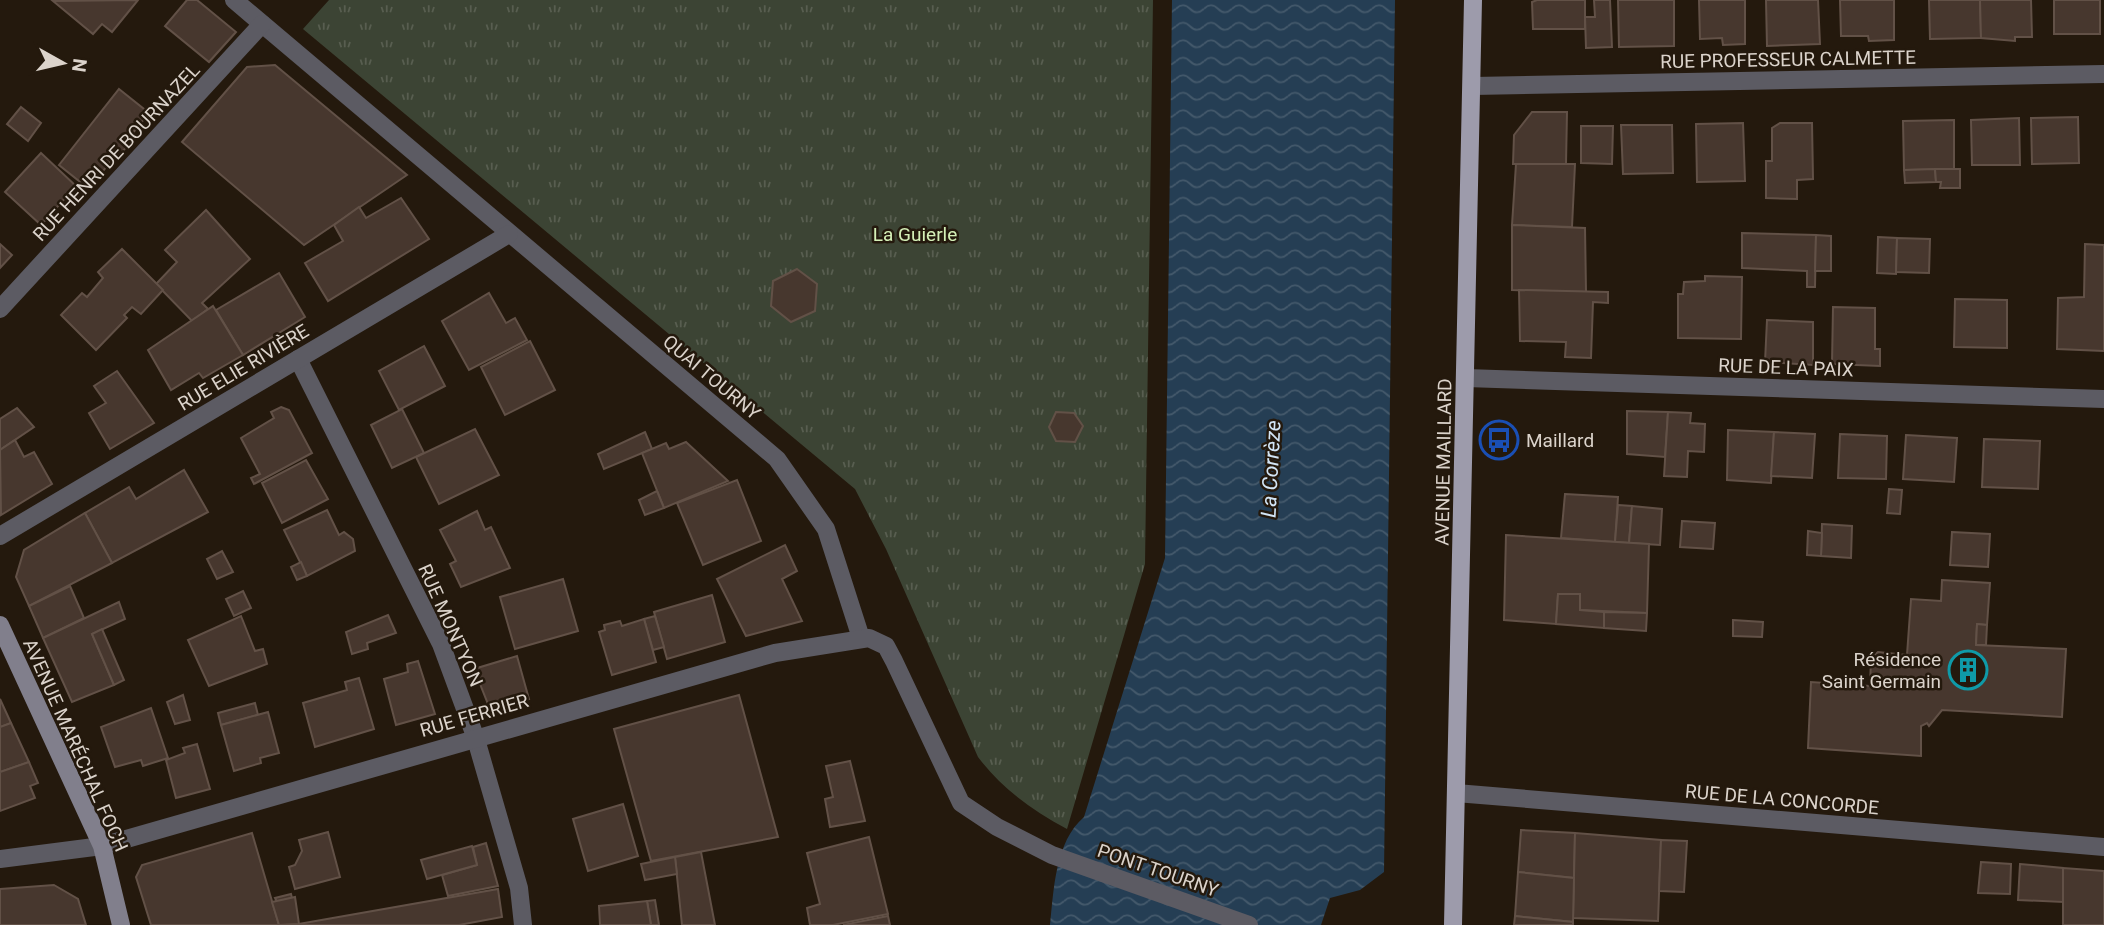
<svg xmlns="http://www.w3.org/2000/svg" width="2104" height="925" font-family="Roboto,sans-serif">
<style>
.park{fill:url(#park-tufts)}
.water{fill:url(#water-waves)}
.building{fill:#47372e;stroke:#625147;stroke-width:2}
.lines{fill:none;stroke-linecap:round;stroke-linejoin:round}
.street{stroke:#5c5b63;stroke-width:18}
.secondary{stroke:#817f8c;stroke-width:18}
.primary{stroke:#9d9bab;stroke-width:18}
.labels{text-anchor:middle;stroke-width:5;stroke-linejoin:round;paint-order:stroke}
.street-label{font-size:19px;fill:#dbd3cb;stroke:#24190d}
.park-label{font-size:19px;fill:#d4efb7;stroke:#24190d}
.poi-label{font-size:19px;fill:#dbd3cb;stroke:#24190d;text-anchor:start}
.water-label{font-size:21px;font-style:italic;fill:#d2e5f6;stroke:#24190d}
</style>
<defs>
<pattern id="park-tufts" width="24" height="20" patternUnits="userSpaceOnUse" patternTransform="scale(1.75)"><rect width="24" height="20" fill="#3c4434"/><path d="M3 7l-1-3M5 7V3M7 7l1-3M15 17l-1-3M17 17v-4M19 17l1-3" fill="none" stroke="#585e50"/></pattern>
<pattern id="water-waves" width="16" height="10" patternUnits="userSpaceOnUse" patternTransform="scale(1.75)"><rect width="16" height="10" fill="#253e54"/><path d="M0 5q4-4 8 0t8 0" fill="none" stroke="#44596b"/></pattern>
</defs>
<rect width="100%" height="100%" fill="#24190d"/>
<path class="park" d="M329 0H1153L1145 564 1067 829C1032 810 1002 789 978 757L886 549 855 489 303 29Z"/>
<path class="water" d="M1172 0H1395L1384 872 1360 890 1330 898 1321 925H1050C1054 889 1055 842 1084 817L1165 558Z"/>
<g class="building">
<polygon points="138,0 112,32 102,24 93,34 53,1"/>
<polygon points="187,0 197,0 236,32 209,62 165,26"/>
<polygon points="1537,0 1585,0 1585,29 1533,29 1532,2"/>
<polygon points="1594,0 1610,0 1612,47 1586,48 1585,17 1595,17"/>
<polygon points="1618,0 1674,0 1674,46 1619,47"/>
<polygon points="1699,0 1745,0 1745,44 1723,45 1722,38 1700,39"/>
<polygon points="1766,0 1818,0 1820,44 1767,46"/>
<polygon points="1840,0 1894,0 1894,40 1869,41 1868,36 1841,36"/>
<polygon points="1929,0 1980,0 1981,38 1930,39"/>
<polygon points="1980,0 2031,0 2032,37 2015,37 2015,41 1981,38"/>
<rect x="2054" y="0" width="46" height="34"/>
<polygon points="275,65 407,175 304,245 182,142 247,67"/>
<polygon points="119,89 149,113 128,139 130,142 120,155 118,152 89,189 59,165"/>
<polygon points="21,107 41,123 28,141 7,124"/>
<polygon points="1532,112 1567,112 1566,164 1513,164 1514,135"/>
<polygon points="2078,117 2079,163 2032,164 2031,118"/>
<polygon points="2019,118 2020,165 1972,165 1971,120"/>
<polygon points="1954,120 1954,169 1904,170 1903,121"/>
<polygon points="1743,123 1745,181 1697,182 1696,124"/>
<polygon points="1780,123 1812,123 1813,179 1797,180 1797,199 1766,198 1766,161 1772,161 1772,128"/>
<polygon points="1621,125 1672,125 1673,173 1623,174"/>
<polygon points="1581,126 1613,126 1612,164 1581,163"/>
<polygon points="41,153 76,186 41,225 5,192"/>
<polygon points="1516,164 1575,164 1572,227 1512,225"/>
<polygon points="1935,169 1936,182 1905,183 1904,170"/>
<polygon points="1935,169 1960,169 1960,188 1940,188 1941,182 1936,182"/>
<polygon points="401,198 429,239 328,301 305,263 343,241 334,225 359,207 366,218"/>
<polygon points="206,210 250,259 202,303 208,309 192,321 156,284 177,262 165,250"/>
<polygon points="1512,225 1585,228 1586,292 1512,290"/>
<polygon points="1742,233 1816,235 1815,287 1807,287 1807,271 1742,268"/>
<polygon points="1816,235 1831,236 1831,271 1815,271"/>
<polygon points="1878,237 1897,238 1896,274 1877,273"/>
<polygon points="1897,238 1930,239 1929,273 1896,272"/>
<polygon points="0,244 12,255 0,268"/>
<polygon points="2085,244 2104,245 2104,351 2057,349 2058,298 2084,297"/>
<polygon points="122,249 163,290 141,314 132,307 124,315 127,318 96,350 61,315 82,293 87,297 103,278 98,272"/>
<polygon points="797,269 817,284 815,311 791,322 771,306 773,281"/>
<polygon points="279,273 305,317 243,355 216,310"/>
<polygon points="1705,276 1742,277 1741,339 1678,338 1678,294 1683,294 1684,282 1705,281"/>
<polygon points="1519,290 1608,292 1608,303 1593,302 1591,358 1565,357 1566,342 1520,341"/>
<polygon points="489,293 506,323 515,318 527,340 469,370 442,321"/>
<polygon points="1955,299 2007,300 2007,348 1954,347"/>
<polygon points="213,306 243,355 203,378 199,373 171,390 148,350"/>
<polygon points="1833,307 1875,308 1875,349 1880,349 1880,366 1832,364"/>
<polygon points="1767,320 1813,322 1813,365 1765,362"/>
<polygon points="530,341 555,390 505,415 481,367"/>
<polygon points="424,346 445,386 399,410 379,371"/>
<polygon points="117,371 154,423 110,449 89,413 106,403 94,386"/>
<polygon points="281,407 289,410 312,453 254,484 251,478 260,474 241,438 274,418 271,412"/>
<polygon points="17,408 34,427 0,450 0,419"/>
<polygon points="402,409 424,453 392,468 371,425"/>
<polygon points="1627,411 1668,412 1665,457 1627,454"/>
<polygon points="1056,412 1074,413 1083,426 1075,442 1056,441 1049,427"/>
<polygon points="1668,412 1691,413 1690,423 1705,424 1704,452 1688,451 1687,477 1664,476"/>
<polygon points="475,429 499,475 439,504 416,457"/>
<polygon points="1728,430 1774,432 1771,483 1727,480"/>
<polygon points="645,432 652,449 604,469 598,454"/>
<polygon points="1774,432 1815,434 1812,478 1771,476"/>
<polygon points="1840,434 1887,436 1886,479 1838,478"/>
<polygon points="1906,435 1957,438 1954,482 1903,479"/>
<polygon points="1984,439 2040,441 2038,489 1982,487"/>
<polygon points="15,440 24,457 34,452 52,484 1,515 0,450"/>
<polygon points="686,442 728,481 664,508 642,453 666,443 669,449"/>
<polygon points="306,460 328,499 282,523 262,483"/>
<polygon points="184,470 208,512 112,563 85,513 129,487 136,499"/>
<polygon points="737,480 761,541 703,565 677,503"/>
<polygon points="1889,489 1902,490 1900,514 1887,513"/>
<polygon points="657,491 664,508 645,515 639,500"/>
<polygon points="1565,494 1618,497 1615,542 1561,538"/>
<polygon points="1618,505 1632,506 1629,543 1615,542"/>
<polygon points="1632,506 1662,509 1660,545 1629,543"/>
<polygon points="327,510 339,535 344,532 353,539 355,551 307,576 284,530"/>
<polygon points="477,511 485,530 491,527 510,568 461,587 450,564 456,561 440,530"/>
<polygon points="85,513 112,563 29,606 16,577 24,550"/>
<polygon points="1682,521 1715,523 1713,549 1680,547"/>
<polygon points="1822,524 1852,526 1851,558 1821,556"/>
<polygon points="1808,531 1822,533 1821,556 1807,555"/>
<polygon points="1952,532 1990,534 1988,567 1950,565"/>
<polygon points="1506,535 1649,544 1647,613 1580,610 1580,594 1558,594 1556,624 1504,620"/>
<polygon points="785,545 797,571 782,579 802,621 746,636 717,579"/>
<polygon points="222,551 233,572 217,579 207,559"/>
<polygon points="301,562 307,576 297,580 291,567"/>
<polygon points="563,579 578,631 515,649 500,597"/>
<polygon points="1942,580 1990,583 1987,625 1977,624 1976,645 2066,649 2062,717 1942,710 1929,726 1927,723 1921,726 1921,756 1808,748 1811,682 1870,686 1871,658 1878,652 1907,655 1911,599 1941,601"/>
<polygon points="70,586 84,618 43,638 29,606"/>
<polygon points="243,591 251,608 234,616 226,599"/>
<polygon points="1558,594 1580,594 1580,610 1604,612 1604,628 1556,624"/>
<polygon points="712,595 725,642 667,659 654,612"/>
<polygon points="119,602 125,619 92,634 114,685 72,702 43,638"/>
<polygon points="1604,612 1647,613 1646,631 1604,628"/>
<polygon points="388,615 396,633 367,643 368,649 352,654 346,632"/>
<polygon points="241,616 255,651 263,649 267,664 209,686 188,640"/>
<polygon points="655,616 664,647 653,650 644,619"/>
<polygon points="644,619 656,662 612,675 599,632 605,630 604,625 620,621 622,626"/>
<polygon points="1733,620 1763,622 1762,637 1733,636"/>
<polygon points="1977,624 1987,625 1986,645 1976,645"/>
<polygon points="102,629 124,680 114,685 92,634"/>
<polygon points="517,656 529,699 490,709 474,669"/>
<polygon points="418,661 435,714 396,725 384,679 408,672 407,664"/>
<polygon points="359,678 374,729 315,747 303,703 347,690 345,682"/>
<polygon points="183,695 190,720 175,724 167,702"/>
<polygon points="739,695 778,837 651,861 614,729"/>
<polygon points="0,699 11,723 0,727"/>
<polygon points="255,703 258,715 221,725 218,713"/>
<polygon points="151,708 168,758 143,766 141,760 115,767 101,727"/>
<polygon points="268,712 279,753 260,758 261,763 234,771 221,725"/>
<polygon points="11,723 29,762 0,772 0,727"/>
<polygon points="197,744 210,789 176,798 166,760 185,753 183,748"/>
<polygon points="850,761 865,821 830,827 825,799 833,797 826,766"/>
<polygon points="29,762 38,783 30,786 35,798 0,811 0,772"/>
<polygon points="623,804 638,856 588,871 573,819"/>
<polygon points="1521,830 1575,833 1574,878 1518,872"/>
<polygon points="328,832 340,877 295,889 289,867 295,865 302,851 299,840"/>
<polygon points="252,833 279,925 151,925 136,877 142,865"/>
<polygon points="1575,833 1661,840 1658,921 1573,918"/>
<polygon points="869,837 888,914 833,925 810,925 807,908 820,904 807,853"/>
<polygon points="1661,840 1687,841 1684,892 1659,891"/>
<polygon points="486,843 498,886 448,896 442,875 477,865 473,847"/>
<polygon points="472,846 477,865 427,879 421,860"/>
<polygon points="701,852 715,925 682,925 675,857"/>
<polygon points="675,857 677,874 645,880 641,864"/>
<polygon points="1981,862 2011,864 2010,894 1978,893"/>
<polygon points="2020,864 2063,868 2063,902 2018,900"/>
<polygon points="2063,868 2104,871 2104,925 2063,925"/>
<polygon points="1518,872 1574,878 1573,922 1515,916"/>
<polygon points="54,885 78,899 86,925 0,925 0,889"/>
<polygon points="498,889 502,917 459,925 293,925"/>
<polygon points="291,894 292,898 277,902 275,898"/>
<polygon points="295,897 299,924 279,925 272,902"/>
<polygon points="655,900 659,925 651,925 647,901"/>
<polygon points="647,901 651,925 600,925 599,906"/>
<polygon points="888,916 890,925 843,925"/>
<polygon points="1515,916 1573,922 1573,925 1514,925"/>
</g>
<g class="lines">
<g class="street">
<polyline points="234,0 777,459 826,529 861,638"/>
<polyline points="1473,86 2104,74"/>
<polyline points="0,309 262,24"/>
<polyline points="298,359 441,644 475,736 519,888 523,925"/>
<polyline points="1466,378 2104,399"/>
<polyline points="0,536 509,234"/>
<polyline points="1456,793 2104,847"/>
<polyline points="0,859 102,846 775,653 869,638 886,646 894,661 961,803 997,827 1052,855 1249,925"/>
</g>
<polyline class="secondary" points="0,625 102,846 121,925"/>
<polyline class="primary" points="1453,925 1473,0"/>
</g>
<defs>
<symbol id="bus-ring" viewBox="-11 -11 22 22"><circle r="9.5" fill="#24190d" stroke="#1a4fb4" stroke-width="1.5"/><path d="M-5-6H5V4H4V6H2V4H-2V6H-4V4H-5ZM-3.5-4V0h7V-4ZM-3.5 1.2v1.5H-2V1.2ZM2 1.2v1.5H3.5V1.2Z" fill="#1a4fb4"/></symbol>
<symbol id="building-ring" viewBox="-11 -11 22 22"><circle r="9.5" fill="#24190d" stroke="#0f9aa8" stroke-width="1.5"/><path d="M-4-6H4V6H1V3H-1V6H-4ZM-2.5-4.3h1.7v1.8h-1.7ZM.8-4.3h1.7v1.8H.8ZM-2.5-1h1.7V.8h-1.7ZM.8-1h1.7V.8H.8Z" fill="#0f9aa8"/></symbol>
</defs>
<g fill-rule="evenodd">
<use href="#bus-ring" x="1477" y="418" width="44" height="44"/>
<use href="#building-ring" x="1946" y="648" width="44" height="44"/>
</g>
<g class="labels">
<g class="street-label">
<text transform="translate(1788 59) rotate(-1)" y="7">RUE PROFESSEUR CALMETTE</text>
<text transform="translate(116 152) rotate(-47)" y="7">RUE HENRI DE BOURNAZEL</text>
<text transform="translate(243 367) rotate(-31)" y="7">RUE ELIE RIVIÈRE</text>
<text transform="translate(1786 367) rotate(2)" y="7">RUE DE LA PAIX</text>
<text transform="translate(712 377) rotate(40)" y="7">QUAI TOURNY</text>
<text transform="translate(1443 462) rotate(-89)" y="7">AVENUE MAILLARD</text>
<text transform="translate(451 625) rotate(66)" y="7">RUE MONTYON</text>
<text transform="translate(474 715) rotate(-16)" y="7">RUE FERRIER</text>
<text transform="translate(76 745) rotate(66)" y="7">AVENUE MARÉCHAL FOCH</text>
<text transform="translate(1782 799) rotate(5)" y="7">RUE DE LA CONCORDE</text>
<text transform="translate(1158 870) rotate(19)" y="7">PONT TOURNY</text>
</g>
<g class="park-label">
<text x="915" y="241">La Guierle</text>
</g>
<g class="poi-label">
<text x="1526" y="447">Maillard</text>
<text x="1941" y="666" text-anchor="end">Résidence<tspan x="1941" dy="22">Saint Germain</tspan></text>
</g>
<g class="water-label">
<text transform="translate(1271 469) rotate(-87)" y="7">La Corrèze</text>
</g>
</g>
<g transform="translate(63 63) rotate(98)" stroke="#24190d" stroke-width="5" paint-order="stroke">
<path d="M0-5L12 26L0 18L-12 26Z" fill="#dbd3cb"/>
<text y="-10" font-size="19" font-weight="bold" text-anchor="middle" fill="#dbd3cb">N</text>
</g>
</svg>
